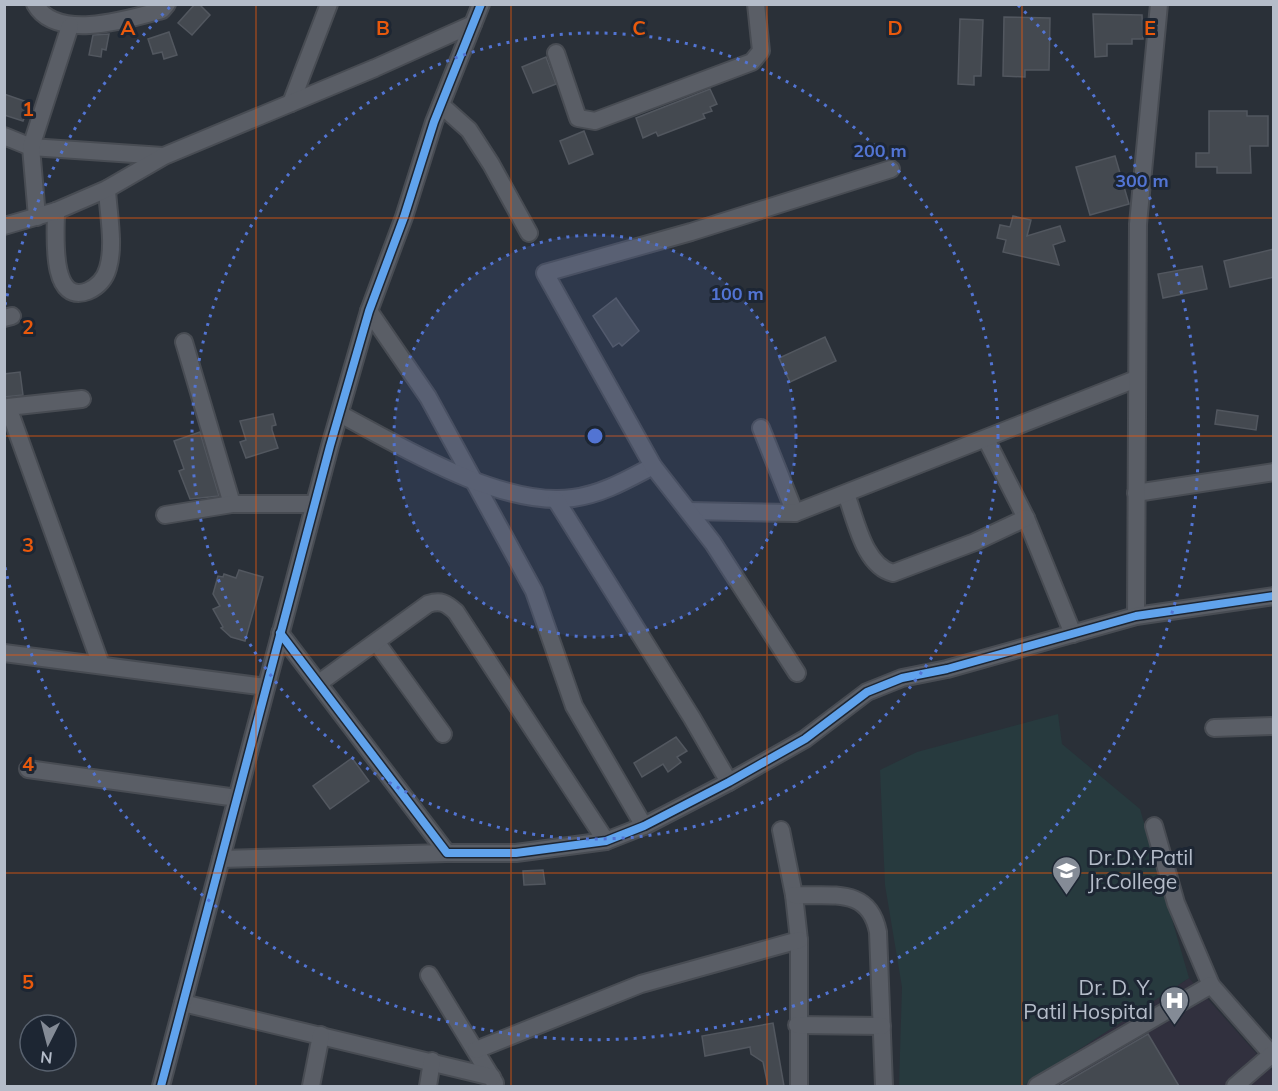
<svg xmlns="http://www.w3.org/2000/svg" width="1278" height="1091" font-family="Mulish,sans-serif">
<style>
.medical{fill:#31303e}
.park{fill:#273a3e}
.building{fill:#444950;stroke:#52575f;stroke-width:1.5}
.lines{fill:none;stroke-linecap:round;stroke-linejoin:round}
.minor-casing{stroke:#484c53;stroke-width:20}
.minor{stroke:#5a5e66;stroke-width:16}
.cycleway-casing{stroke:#1d2633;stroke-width:11}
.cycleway{stroke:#60a3ed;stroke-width:8}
.grid{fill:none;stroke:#e8590c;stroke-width:1.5;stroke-opacity:0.55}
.ring{fill:none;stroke:#5274d3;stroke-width:3;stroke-dasharray:3 6}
.labels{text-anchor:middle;stroke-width:6;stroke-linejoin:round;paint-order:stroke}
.poi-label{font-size:21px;fill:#b4bcc9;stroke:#1d2633;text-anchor:start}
.grid-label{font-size:20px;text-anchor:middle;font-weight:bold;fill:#e8590c;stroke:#1d2633;stroke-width:6;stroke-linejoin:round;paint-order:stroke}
.centre{fill:#5274d3;stroke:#1d2633;stroke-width:3}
.ring-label{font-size:18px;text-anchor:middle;font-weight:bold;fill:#5274d3;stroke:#1d2633;stroke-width:6;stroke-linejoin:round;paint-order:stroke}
</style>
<rect width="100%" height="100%" fill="#2a3038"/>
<polygon class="medical" points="1189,978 1273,1072 1273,1086 1023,1086"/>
<polygon class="park" points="1058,714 1062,744 1140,809 1189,978 1023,1086 899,1086 902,987 885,885 880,770 917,752"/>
<g class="building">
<polygon points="195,4 199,4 210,15 192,35 178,23"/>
<polygon points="1093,14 1142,15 1143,39 1132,39 1132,44 1107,44 1107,56 1095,57"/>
<polygon points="1004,17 1050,18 1049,70 1025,70 1025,77 1003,76"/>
<polygon points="960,19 983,20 981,76 974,76 974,85 958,84"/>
<polygon points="169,32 177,55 164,59 162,52 153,54 148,39"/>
<polygon points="109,34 106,50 102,49 101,57 89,55 93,35"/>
<polygon points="546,57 556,84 533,93 522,67"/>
<polygon points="710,89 717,104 710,107 712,111 703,114 705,118 658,136 656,132 643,138 636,118"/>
<polygon points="4,94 30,103 23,121 4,115"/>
<polygon points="1209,111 1247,111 1247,116 1268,116 1268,146 1250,146 1251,173 1217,173 1217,167 1196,167 1196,153 1209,153"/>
<polygon points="584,131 593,154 569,164 560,141"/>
<polygon points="1115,156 1129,204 1090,215 1076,167"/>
<polygon points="1013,216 1031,220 1027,236 1060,226 1065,241 1053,245 1059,265 1003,252 1006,240 997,238 1000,225 1010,227"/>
<polygon points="1274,249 1274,277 1230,287 1224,261"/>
<polygon points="1202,266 1207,289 1163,298 1158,274"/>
<polygon points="616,298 639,331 622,346 619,343 613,347 593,316"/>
<polygon points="825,337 836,361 790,382 779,358"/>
<polygon points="20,372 23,395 4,397 4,374"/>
<polygon points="1217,410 1258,416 1256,430 1215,424"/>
<polygon points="273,414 276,425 272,426 272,430 278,448 246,458 240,442 246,440 240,421"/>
<polygon points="200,432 219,496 190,499 179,471 184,469 174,441"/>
<polygon points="239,570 263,577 245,641 231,637 221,628 223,627 213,609 220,606 213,594 218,576 223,577 224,574 236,578"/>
<polygon points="676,737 687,751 677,757 681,762 668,772 663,764 642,777 634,763"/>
<polygon points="352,758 369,781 330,809 313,786"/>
<polygon points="543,870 545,884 524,885 523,871"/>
<polygon points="773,1023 784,1086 768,1086 763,1062 751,1054 750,1047 705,1056 702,1036"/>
<polygon points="1148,1034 1179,1086 1059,1086"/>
</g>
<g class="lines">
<defs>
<g id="minor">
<path d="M35 4C56 42 129 19 162 10L167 4"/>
<polyline points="556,53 578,118 595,121 752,62 761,51 756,4"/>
<polyline points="291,103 329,4"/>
<polyline points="441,105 469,130 491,164 529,233"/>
<polyline points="4,136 31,147 163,156"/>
<path d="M56 211C56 231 49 306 88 291 99 286 105 279 108 268 115 244 108 213 107 189"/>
<polyline points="37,217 31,147 70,26"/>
<polyline points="4,226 56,211 107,189 164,156 375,68 473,24"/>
<polyline points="369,311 428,397 534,591 574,706 644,826"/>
<polyline points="4,318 12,316"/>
<polyline points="184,342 232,504"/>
<polyline points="82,399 8,407 101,665"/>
<path d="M340 414C402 447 502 508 573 498 603 494 628 479 653 466"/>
<polyline points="761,428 795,513"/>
<polyline points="986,439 1026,518 1073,634"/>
<polyline points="1136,493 1274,472"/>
<path d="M846 494C856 520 864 566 893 573L975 542 1026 518"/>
<polyline points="556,500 692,718 729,782"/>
<polyline points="689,511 795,513 1136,379"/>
<polyline points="165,515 232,504 314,504"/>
<polyline points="1136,616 1138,224 1159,4"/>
<polyline points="280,633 447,853 516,853 606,841 644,826 729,782 805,739 867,692 902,678 947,669 1136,616 1274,596"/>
<polyline points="377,643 443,734"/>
<polyline points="4,653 266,687"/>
<polyline points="797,673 713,543 653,466 545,273 691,232 891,169"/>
<path d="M319 683 428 604C441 600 446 603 456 612L606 841"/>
<polyline points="1214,728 1274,726"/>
<polyline points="28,769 237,798"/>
<polyline points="1154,826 1176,903 1211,985 1274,1057"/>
<polyline points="781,830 794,895 799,940 799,1086"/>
<polyline points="221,859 447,853"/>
<path d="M794 895C831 897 869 886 878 932L884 1086"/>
<polyline points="429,975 495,1083"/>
<polyline points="183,1003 492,1077"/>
<polyline points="797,1025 882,1026"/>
<polyline points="476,1050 641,984 799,940"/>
<polyline points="161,1086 330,446 369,311 404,217 434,122 481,4"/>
<polyline points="311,1086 321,1035"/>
<polyline points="428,1086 432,1061"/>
<polyline points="1037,1086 1211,985"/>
<polyline points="1235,1086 1271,1055"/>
</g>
</defs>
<use href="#minor" class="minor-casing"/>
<use href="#minor" class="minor"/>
<defs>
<g id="cycleway">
<polyline points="280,633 447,853 516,853 606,841 644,826 729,782 805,739 867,692 902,678 947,669 1136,616 1274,596"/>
<polyline points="161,1086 330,446 369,311 404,217 434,122 481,4"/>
</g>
</defs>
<use href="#cycleway" class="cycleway-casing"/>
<use href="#cycleway" class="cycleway"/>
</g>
<path class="grid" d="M256 4V1086M511 4V1086M767 4V1086M1022 4V1086M4 218H1274M4 436H1274M4 655H1274M4 873H1274"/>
<circle cx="595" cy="436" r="201" fill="#5274d3" fill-opacity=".12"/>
<g class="ring">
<circle cx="595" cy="436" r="201"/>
<circle cx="595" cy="436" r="403"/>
<path d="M5 305A604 604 0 0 1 172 5M1018 5A604 604 0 1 1 5 567"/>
</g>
<defs>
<symbol id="school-pin" viewBox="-11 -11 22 30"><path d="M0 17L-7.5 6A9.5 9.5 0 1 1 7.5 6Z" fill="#848b96" stroke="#1d2633"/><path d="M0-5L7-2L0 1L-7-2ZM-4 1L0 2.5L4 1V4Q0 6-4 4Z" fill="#fff"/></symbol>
<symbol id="hospital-pin" viewBox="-11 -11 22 30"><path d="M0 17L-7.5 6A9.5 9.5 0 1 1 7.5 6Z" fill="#848b96" stroke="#1d2633"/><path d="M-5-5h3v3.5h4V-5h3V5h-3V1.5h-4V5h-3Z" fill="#fff"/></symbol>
</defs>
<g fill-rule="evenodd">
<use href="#school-pin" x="1050" y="854" width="33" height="45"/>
<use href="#hospital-pin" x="1158" y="984" width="33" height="45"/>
</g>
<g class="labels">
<g class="poi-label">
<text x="1088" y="865">Dr.D.Y.Patil<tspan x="1088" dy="24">Jr.College</tspan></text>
<text x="1153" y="995" text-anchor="end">Dr. D. Y.<tspan x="1153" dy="24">Patil Hospital</tspan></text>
</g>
</g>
<g class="grid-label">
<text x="128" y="35">A</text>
<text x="383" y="35">B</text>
<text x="639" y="35">C</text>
<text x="895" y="35">D</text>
<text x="1150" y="35">E</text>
<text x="28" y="116">1</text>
<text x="28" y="334">2</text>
<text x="28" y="552">3</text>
<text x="28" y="771">4</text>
<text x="28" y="989">5</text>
</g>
<circle cx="595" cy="436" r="9" class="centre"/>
<g class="ring-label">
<text x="880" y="157">200 m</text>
<text x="1142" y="187">300 m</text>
<text x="737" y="300">100 m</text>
</g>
<rect width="1278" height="1091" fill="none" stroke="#b4bcc9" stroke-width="12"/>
<g transform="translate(48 1043) rotate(186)"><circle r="28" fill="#1d2633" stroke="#59626f" stroke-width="1.5"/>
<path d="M0-4.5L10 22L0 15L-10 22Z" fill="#848b96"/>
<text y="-9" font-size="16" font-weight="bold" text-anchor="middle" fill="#b4bcc9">N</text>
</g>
</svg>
